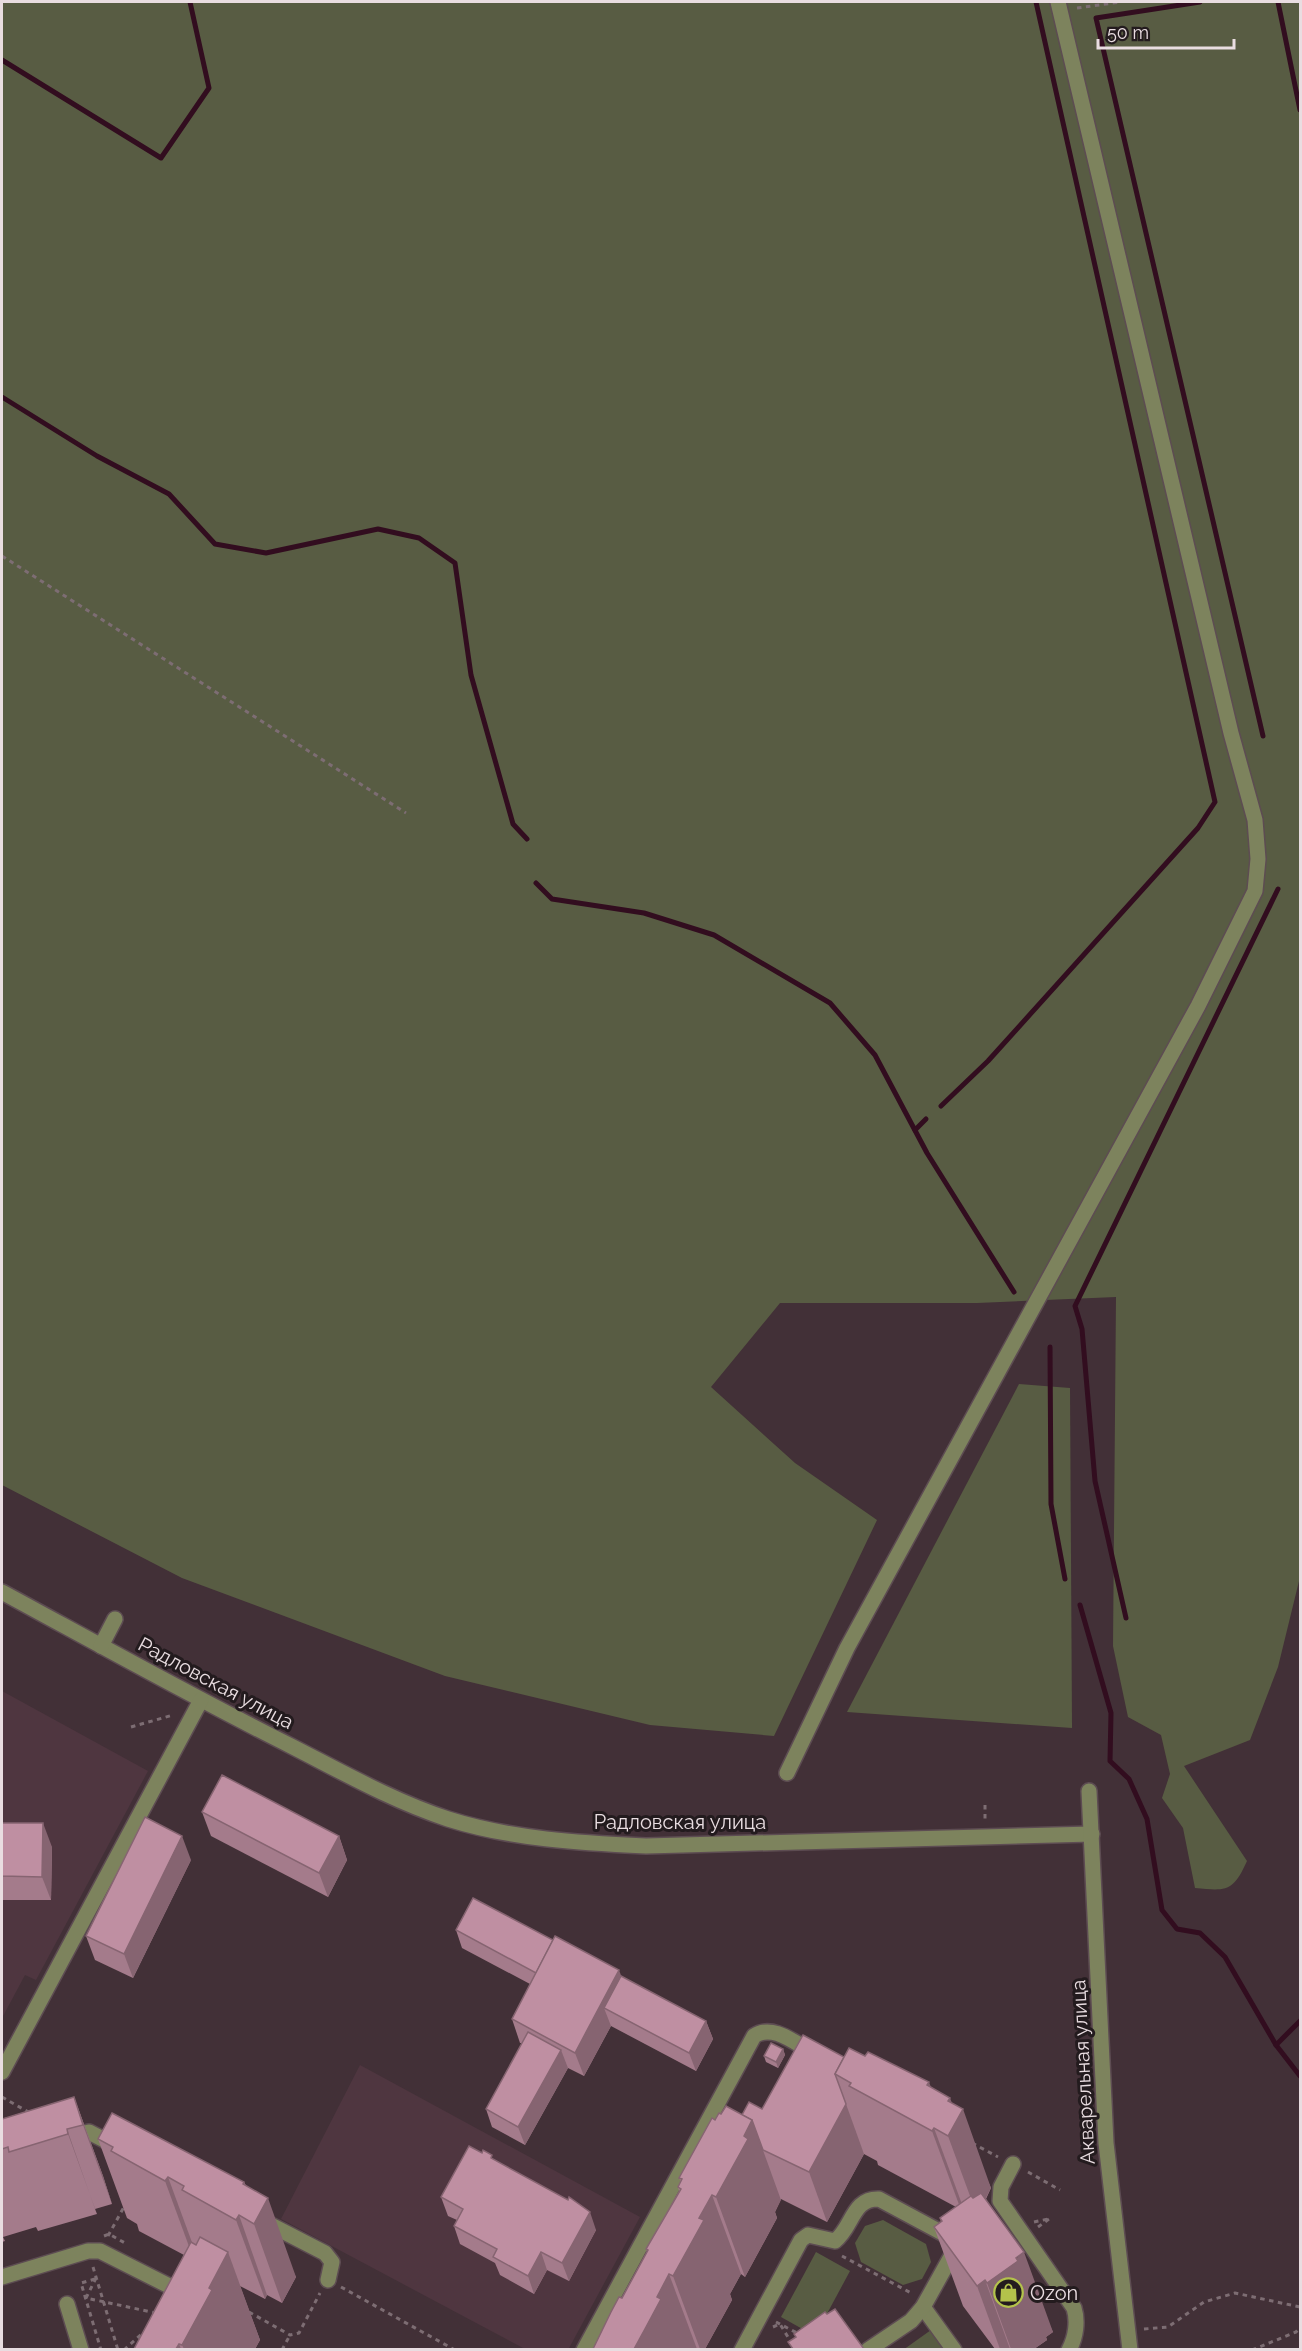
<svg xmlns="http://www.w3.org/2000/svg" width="1302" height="2351" font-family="Raleway,sans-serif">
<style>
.built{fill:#4f3640}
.green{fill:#585c43}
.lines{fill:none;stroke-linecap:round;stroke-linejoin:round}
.stream{stroke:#320d1f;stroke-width:5}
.minor-casing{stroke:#5d4c52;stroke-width:18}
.path{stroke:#7d6d73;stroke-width:3;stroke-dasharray:4.5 4.5;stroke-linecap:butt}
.minor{stroke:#7d835d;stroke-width:15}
.wall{fill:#a47b8b}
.shaded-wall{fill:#866471}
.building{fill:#bf8fa2;stroke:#866471;stroke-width:1.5}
.labels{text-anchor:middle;stroke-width:6;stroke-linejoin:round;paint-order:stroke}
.street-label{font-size:20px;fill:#e9dde1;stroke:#231b1e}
.poi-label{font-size:20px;fill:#e9dde1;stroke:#231b1e;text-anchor:start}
</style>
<rect width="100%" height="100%" fill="#423037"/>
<g class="built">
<polygon points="2,1691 148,1771 36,1980 25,1975 2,2018"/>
<polygon points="360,2065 640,2217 568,2350 525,2349 281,2219"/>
</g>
<g class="green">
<path d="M2 2H1300V1577L1278 1667 1250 1740 1184 1766 1247 1861C1233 1892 1227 1891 1195 1888L1183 1828 1162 1798 1170 1774 1161 1735 1128 1717 1113 1646 1116 1297 977 1303H780L711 1387 795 1463 877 1520 774 1736 650 1725 445 1676 182 1578 2 1485Z"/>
<polygon points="1019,1384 1070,1388 1072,1728 847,1712"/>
<polygon points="883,2220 926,2244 931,2262 922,2279 903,2285 861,2262 855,2243 865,2226"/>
<polygon points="816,2252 850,2271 815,2336 781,2317"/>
<polygon points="931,2330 945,2350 903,2350"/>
</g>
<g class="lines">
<g class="stream">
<polyline points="1200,2 1096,18 1263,736"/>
<polyline points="1278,2 1300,110"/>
<polyline points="2,60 161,158 209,88 190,2"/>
<polyline points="2,397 97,456 169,494 215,544 266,553 378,529 419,538 455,563 471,675 513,824 527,839"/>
<polyline points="536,883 552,899 644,913 714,935 830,1003 875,1055 927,1153 1014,1292"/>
<polyline points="941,1106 988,1061 1198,828 1215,802 1036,2"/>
<polyline points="915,1130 926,1119"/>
<polyline points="1050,1347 1051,1504 1065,1579"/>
<polyline points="1080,1605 1111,1713 1110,1761 1129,1779 1147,1819 1162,1910 1177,1929 1200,1933 1225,1957 1276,2045 1300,2076"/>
<polyline points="1126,1618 1095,1481 1082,1329 1075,1306 1278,889"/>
<polyline points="1276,2045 1300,2021"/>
</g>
<defs>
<g id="minor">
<path d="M2 1592C98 1644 193 1697 291 1746 342 1772 393 1801 448 1819 511 1839 580 1843 646 1846L1092 1834"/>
<polyline points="101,1646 115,1619"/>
<polyline points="787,1773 847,1648 1198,1006 1255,891 1258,859 1255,820 1231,733 1058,2"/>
<polyline points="1089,1791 1106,2143 1130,2350"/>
<polyline points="2,2072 201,1700"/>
<polyline points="69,2137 89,2132 116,2146"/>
<path d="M1013 2164 1001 2187 1000 2201 1074 2308C1078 2321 1076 2337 1069 2350"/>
<polyline points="263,2221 325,2253 332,2262 328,2280"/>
<polyline points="2,2277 88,2251 100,2251 187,2295"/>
<polyline points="67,2304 81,2350"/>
<polyline points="923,2307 954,2350"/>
<path d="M584 2350 754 2036C773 2023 796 2044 815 2054"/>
<path d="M742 2350 801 2240 808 2235 835 2241C853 2227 852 2198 879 2199L946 2235 952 2244V2255L923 2307 911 2321 868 2350"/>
</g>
</defs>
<use href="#minor" class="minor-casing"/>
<g class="path">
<polyline points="1077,8 1121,2"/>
<polyline points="2,556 406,813"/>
<polyline points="131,1727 173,1715"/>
<polyline points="985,1805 985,1822"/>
<polyline points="2,2097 30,2113"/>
<polyline points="972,2143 998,2157"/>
<polyline points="1028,2172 1060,2190"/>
<polyline points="1034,2222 1048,2219"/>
<polyline points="1038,2227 1049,2219"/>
<polyline points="104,2236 109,2234 125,2243"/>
<polyline points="108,2236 125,2205"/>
<polyline points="842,2256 913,2294"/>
<polyline points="93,2267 118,2350"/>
<polyline points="96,2278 86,2298 156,2313"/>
<polyline points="95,2279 81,2283 101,2350"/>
<polyline points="341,2287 455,2350"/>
<polyline points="249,2312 290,2335 299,2333 320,2293"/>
<polyline points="776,2322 799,2334"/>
<polyline points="773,2327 780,2324 791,2342"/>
<polyline points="1144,2329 1168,2327 1204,2302 1235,2293 1300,2307"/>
<polyline points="124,2350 145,2331"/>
<polyline points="282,2350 290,2335"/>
<polyline points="1252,2350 1296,2332 1300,2327"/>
</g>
<use href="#minor" class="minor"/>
</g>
<g class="wall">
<polygon points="202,1812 339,1836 347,1860 328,1897 211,1836"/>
<polygon points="2,1823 52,1847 51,1900 2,1900"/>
<polygon points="191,1860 133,1978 95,1960 86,1936"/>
<polygon points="456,1930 621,1976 706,2021 713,2039 696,2071 611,2026 584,2076 568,2068 525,2145 492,2127 486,2109 522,2043 520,2043 512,2019 530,1984 462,1948"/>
<polygon points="783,2049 785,2055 778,2068 766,2062 764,2056"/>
<polygon points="865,2056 931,2087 952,2103 991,2188 986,2199 1053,2332 1046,2337 1047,2340 1034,2349 995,2349 963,2306 934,2227 941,2222 940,2218 956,2207 878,2165 877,2161 864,2154 827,2222 781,2199 775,2212 777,2218 745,2277 741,2274 730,2294 732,2300 705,2349 593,2349 647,2252 646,2249 679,2191 678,2187 681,2182 679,2178 715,2120 721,2114 742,2115 762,2109 844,2057"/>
<polygon points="74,2097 103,2176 112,2204 95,2209 97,2214 38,2231 36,2227 3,2237 5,2241 2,2242 2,2119"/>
<polygon points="98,2139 244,2182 296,2277 282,2303 267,2295 265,2299 240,2286 260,2340 255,2349 134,2349 184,2255 139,2231 137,2224 127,2218"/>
<polygon points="494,2160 596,2230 569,2281 547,2270 534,2294 500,2275 495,2263 460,2244 454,2226 457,2220 448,2216 441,2197"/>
</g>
<g class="shaded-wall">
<polygon points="43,1823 52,1847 51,1900 42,1877"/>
<polygon points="182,1836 191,1860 133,1978 124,1954"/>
<polygon points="339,1836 347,1860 328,1897 319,1873"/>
<polygon points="619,1970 628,1994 604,2008 611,2026 584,2076 575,2053"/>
<polygon points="706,2021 713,2039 696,2071 689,2053"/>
<polygon points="783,2049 785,2055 778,2068 776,2062"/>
<polygon points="561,2050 568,2068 525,2145 518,2127"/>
<polygon points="929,2082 949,2135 948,2101 950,2098 958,2118 963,2109 991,2188 977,2215 948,2136 927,2085"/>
<polygon points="74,2097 103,2176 112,2204 83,2125"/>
<polygon points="846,2104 864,2154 827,2222 809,2172"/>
<polygon points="752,2120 781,2200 775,2212 777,2218 745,2277 716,2197 744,2136"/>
<polygon points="934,2128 963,2207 961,2210 932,2131"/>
<polygon points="67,2129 95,2209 97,2214 68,2134"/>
<polygon points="168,2177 197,2256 194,2260 165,2181"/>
<polygon points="244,2182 257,2217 268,2198 296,2277 282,2303 254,2224 243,2184"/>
<polygon points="712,2195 741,2274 730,2294 732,2300 705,2349 700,2349 673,2276 699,2218"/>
<polygon points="590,2212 596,2230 569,2281 562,2263"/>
<polygon points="239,2215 267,2295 265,2299 236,2220"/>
<polygon points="228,2252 260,2340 255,2349 184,2349 182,2345 209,2288"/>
<polygon points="541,2252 547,2270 534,2294 528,2276"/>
<polygon points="1024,2252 1053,2332 1046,2337 1047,2340 1034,2349 1011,2349 987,2283"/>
<polygon points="669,2274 697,2349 634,2349 657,2297"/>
<polygon points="985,2280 1010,2349 1000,2349 977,2286"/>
<polygon points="179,2344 181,2349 176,2349"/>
</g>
<g class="building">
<polygon points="222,1775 339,1836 319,1873 202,1812"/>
<polygon points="145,1817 182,1836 124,1954 86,1936"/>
<polygon points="2,1823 43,1823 42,1877 2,1876"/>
<polygon points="473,1898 553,1940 536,1973 456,1930"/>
<polygon points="555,1936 619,1970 575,2053 512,2019"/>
<polygon points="621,1976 706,2021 689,2053 604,2008"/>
<polygon points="528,2032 561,2050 518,2127 486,2109"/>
<polygon points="803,2035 844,2057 835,2074 846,2104 809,2172 763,2150 752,2120 742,2115 749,2102 762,2109"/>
<polygon points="771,2043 783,2049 776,2062 764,2056"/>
<polygon points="849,2048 865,2056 868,2052 929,2082 927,2085 950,2098 948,2101 963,2109 948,2136 934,2128 932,2131 849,2086 851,2083 835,2074"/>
<polygon points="74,2097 83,2125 67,2129 68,2134 9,2152 8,2147 2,2149 2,2119"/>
<polygon points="726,2106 752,2120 744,2136 748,2139 716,2197 712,2195 699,2218 704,2220 673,2276 669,2274 657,2297 661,2299 646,2327 634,2349 593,2349 611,2312 619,2297 622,2298 648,2250 646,2249 681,2189 678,2187 682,2179 679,2178 712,2118 715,2120 719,2113 721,2114"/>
<polygon points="112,2113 244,2182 243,2184 268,2198 254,2224 239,2215 236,2220 182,2190 184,2186 168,2177 165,2181 111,2151 113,2147 98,2139"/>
<polygon points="469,2146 482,2153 483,2150 492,2155 491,2158 568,2200 569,2197 590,2212 562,2263 541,2252 528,2276 493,2257 497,2249 454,2226 463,2209 441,2197"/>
<polygon points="981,2193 1024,2252 1016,2258 1018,2261 987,2283 985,2280 977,2286 934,2227 942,2221 940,2218 971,2196 973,2198"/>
<polygon points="200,2237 228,2252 209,2288 212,2290 182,2345 179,2344 176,2349 134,2349 191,2242 196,2245"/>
<polygon points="835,2309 864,2349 793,2349 788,2342 796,2337 794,2334 825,2312 827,2314"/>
</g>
<defs>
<symbol id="shop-ring" viewBox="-11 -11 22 22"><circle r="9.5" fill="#231b1e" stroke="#b3c24b" stroke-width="1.5"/><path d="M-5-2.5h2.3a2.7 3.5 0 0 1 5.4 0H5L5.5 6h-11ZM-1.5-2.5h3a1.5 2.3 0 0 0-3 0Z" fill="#b3c24b"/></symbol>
</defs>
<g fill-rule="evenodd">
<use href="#shop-ring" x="992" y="2276" width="33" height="33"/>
</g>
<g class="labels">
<g class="street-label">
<text transform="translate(216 1683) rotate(28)" y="7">Радловская улица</text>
<text x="680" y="1829">Радловская улица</text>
<text transform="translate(1083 2072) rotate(-93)" y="7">Акварельная улица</text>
</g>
<g class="poi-label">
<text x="1030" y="2300">Ozon</text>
</g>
</g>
<rect width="1302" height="2351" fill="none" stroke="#e9dde1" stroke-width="6"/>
<path d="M1098 39v9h136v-9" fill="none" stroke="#e9dde1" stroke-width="3"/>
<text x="1107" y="39" font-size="18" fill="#e9dde1" stroke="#231b1e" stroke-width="4.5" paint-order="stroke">50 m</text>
</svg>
